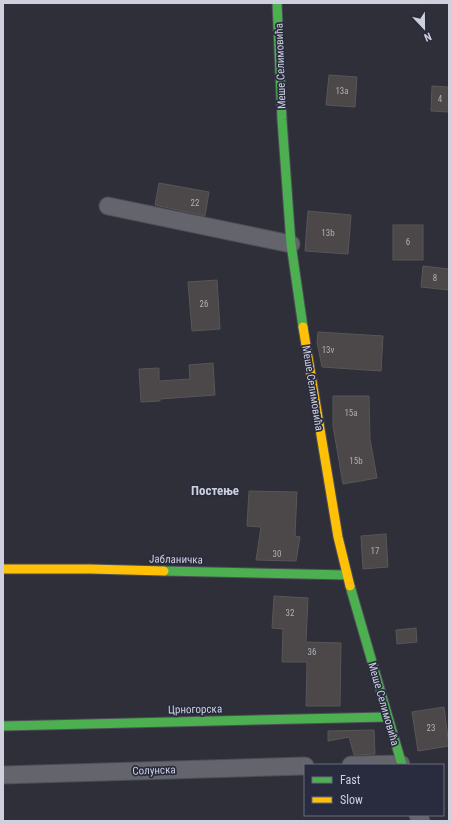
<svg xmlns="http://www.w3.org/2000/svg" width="452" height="824" font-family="'Roboto Condensed',sans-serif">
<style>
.building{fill:#4c4748;stroke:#595657}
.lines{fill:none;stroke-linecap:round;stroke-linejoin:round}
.street-casing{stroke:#4c4d56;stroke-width:19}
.fast-casing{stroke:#4c4d56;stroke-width:11}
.slow-casing{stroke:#4c4d56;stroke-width:11}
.street{stroke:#63646c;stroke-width:17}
.fast{stroke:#4caf50;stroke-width:9}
.slow{stroke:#ffc107;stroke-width:9}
.labels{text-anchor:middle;stroke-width:3.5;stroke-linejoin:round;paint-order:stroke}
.number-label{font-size:9px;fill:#aeaeb8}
.street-label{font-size:11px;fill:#cfd0dd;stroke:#292b3e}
.quarter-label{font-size:13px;font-weight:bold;fill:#cfd0dd;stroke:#292b3e}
</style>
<rect width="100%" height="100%" fill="#2e2f39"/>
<g class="building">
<polygon points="329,75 357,77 355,107 326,105"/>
<polygon points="432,86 449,87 449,112 431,111"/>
<polygon points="159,183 209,192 205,216 155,205"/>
<polygon points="308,211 351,215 348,254 305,251"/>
<rect x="393" y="225" width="30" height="35"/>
<polygon points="423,266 449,269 449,290 421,287"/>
<polygon points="217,280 220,329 192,331 188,282"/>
<polygon points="318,332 383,336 381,371 322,367 317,342"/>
<polygon points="213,363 215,395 160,399 160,401 141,402 139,369 159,368 159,381 190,379 189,365"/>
<polygon points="333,396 369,396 370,439 377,478 343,484 333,426"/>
<polygon points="249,491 297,492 295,536 300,537 296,561 256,560 261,527 247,526"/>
<polygon points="386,534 388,567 363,569 361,536"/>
<polygon points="274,596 308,598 306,642 341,643 340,706 306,706 307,662 282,662 283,629 272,628"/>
<polygon points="416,628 417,642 397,644 396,630"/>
<polygon points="444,707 449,746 418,751 412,712"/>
<polygon points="374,730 375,754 354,755 349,737 328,741 328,731"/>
</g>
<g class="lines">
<defs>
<g id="street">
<polyline points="108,206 291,244"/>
<polyline points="351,765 401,764"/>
<polyline points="3,775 305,766"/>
<polyline points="418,815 421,821"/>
</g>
<g id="fast">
<polyline points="277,3 282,120 291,244 303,327"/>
<polyline points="164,571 347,575"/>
<polyline points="350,586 402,765"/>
<polyline points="3,726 387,717"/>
</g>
<g id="slow">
<polyline points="303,327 338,537 350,586"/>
<polyline points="3,569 90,569 164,571"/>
</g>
</defs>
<use href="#street" class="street-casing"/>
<use href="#fast" class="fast-casing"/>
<use href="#slow" class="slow-casing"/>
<use href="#street" class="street"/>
<use href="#fast" class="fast"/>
<use href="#slow" class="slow"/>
</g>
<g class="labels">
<g class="number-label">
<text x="342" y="94">13a</text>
<text x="440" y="102">4</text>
<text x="195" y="206">22</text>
<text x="328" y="236">13b</text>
<text x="408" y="245">6</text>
<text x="435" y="281">8</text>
<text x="204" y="307">26</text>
<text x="328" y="353">13v</text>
<text x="351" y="416">15a</text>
<text x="356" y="464">15b</text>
<text x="375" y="554">17</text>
<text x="277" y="557">30</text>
<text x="290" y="616">32</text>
<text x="312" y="655">36</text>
<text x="431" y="731">23</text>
</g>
<g class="street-label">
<text transform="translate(280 66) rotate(-92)" y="4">Меше Селимовића</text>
<text transform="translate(313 388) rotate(81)" y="4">Меше Селимовића</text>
<text transform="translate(176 559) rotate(1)" y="4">Јабланичка</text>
<text transform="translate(384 704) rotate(74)" y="4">Меше Селимовића</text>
<text transform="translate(195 709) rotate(-1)" y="4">Црногорска</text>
<text transform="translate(154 770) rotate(-2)" y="4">Солунска</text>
</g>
<g class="quarter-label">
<text x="215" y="495">Постење</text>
</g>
</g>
<rect width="452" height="824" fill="none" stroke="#cfd0dd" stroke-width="8"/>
<rect x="304" y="764" width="140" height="52" fill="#292b3e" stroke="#6b6d7e"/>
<rect x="312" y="777" width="20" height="6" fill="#4caf50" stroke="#6b6d7e"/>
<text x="340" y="784" font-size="12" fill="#cfd0dd">Fast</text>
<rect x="312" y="797" width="20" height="6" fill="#ffc107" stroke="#6b6d7e"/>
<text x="340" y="804" font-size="12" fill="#cfd0dd">Slow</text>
<g transform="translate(424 28) rotate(158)" stroke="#292b3e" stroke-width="3" paint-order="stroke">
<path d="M0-3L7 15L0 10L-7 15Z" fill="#cfd0dd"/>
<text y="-6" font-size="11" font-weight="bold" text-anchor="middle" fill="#cfd0dd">N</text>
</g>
</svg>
